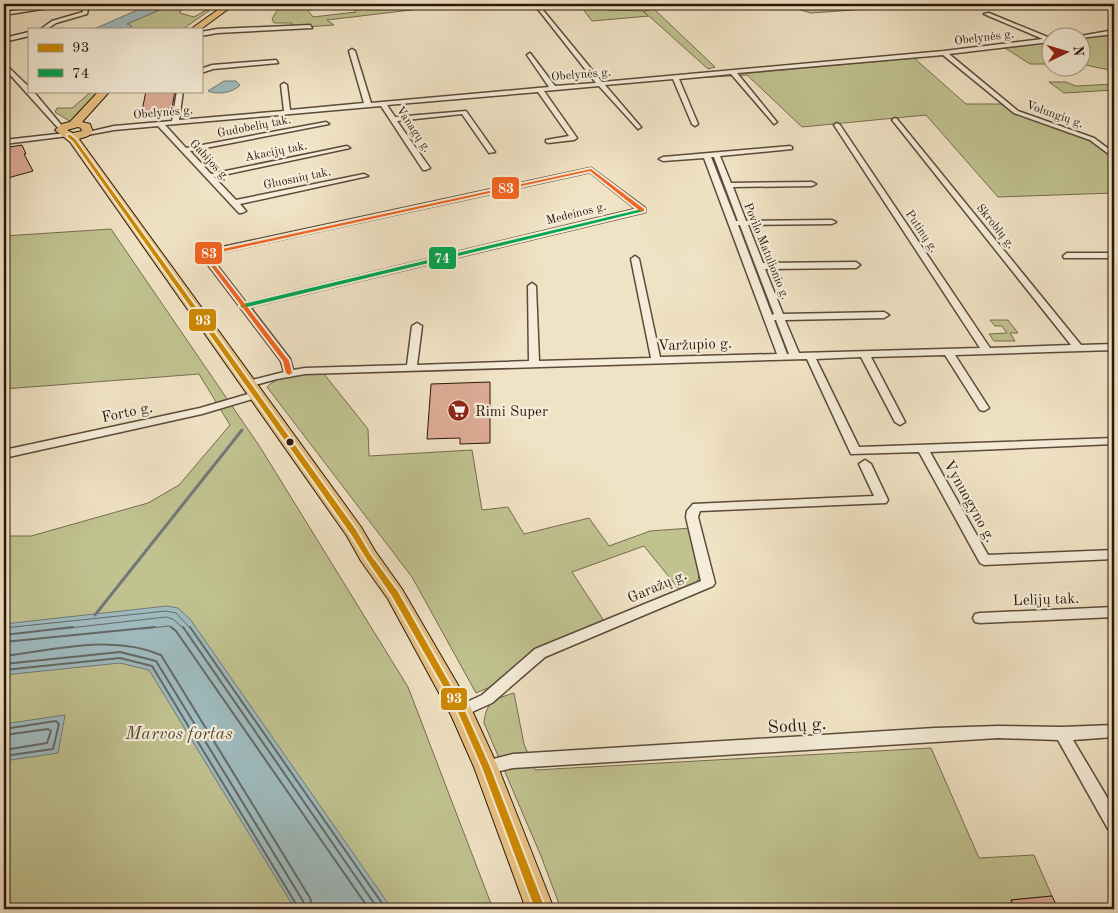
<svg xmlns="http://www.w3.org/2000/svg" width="1118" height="913" font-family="'Old Standard TT',serif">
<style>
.green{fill:#c0c290;stroke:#766c4e}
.water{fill:#9fbbbf;stroke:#717977}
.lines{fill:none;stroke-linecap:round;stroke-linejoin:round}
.shore-far1{stroke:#656965;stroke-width:1}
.shore{stroke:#656965;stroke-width:2}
.stream{stroke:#717977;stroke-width:3}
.building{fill:#deac97;stroke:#2b170b}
.street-casing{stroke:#5c4a3a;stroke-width:3}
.primary-casing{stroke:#2b170b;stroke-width:2}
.street{fill:#f5edd9;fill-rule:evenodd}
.primary{fill:#e8c282;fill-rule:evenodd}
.bus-1-casing{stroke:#f5edd9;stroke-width:4}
.bus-2-casing{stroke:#f5edd9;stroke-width:4}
.bus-3-casing{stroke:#f5edd9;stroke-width:4}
.bus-1{fill:#ce8902;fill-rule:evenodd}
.bus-2{fill:#00a651;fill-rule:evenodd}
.bus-3{fill:#f26522;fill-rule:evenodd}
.bus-dot{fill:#2b170b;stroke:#f5edd9;stroke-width:2}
.labels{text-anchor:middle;stroke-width:4.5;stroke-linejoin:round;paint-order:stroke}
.far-street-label{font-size:12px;fill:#2b170b;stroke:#f5edd9}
.street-label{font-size:15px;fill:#2b170b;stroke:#f5edd9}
.poi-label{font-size:15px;fill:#2b170b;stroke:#f5edd9;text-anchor:start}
.near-street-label{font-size:18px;fill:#2b170b;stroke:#f5edd9}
.near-park-label{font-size:18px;font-style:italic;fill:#584a33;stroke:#f5edd9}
.line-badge{stroke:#f5edd9;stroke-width:2}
.badge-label{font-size:14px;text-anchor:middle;font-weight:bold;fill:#fff}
</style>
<rect width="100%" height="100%" fill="#f0e3c5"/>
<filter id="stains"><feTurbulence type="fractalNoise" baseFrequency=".004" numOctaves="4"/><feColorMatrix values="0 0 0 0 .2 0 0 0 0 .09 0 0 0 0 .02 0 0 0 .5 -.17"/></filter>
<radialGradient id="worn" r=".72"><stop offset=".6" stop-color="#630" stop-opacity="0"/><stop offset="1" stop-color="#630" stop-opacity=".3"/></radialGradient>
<g class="green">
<polygon points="173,4 182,4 180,13 194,17 206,10 210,10 183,29 128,29 130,28 127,24"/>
<polygon points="281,4 303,4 313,17 356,12 351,4 355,4 453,5 327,20 334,25 290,28 292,23 274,23 272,19"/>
<polygon points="579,4 604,4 608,10 643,11 648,16 644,11 654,9 715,67 708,69 649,16 592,21"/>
<polygon points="779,4 939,4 811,13"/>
<polygon points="1114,33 1114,71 1081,64 1080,38"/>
<polygon points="1050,42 1050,64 1030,64 1005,48"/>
<polygon points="914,58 966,104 1002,104 1025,117 1082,136 1094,142 1114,158 1114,193 998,197 926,115 802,127 747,75 695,78"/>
<polygon points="1049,82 1066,82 1076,86 1114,84 1114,90 1064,93"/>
<polygon points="92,91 101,91 71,122 55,112 57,108 72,108"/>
<polygon points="111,229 260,447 408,687 493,909 4,909 4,536 31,536 148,503 179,485 230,425 199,374 4,389 4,236"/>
<polygon points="990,320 1008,320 1018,333 1010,333 1015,341 994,341 989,334 1007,333 1002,326 995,326"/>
<path d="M309 374H324L368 429 369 456 472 450 482 510 508 507 524 534 589 518 609 546 650 531 691 528 701 564 697 585 678 588 644 546 572 572 604 621 495 685 476 693 412 577 267 387C277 376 295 376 309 374Z"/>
<path d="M514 693 524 744 535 770 931 748 979 858 1034 855 1052 896 1011 900 1015 909H561L541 856 484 723C486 701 495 699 514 693Z"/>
</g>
<g class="water">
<polygon points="151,4 173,4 127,24 132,26 128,29 94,29"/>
<path d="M224 81H236L240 85C233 93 217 95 208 91Z"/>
<polygon points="167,606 178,608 190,619 392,909 295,909 149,670 120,663 4,675 4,624"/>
<polygon points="65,715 58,753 4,761 4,724"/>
</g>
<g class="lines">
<g class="shore-far1">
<polyline points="4,628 166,611 176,613 191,629"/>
<polyline points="61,629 166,617 173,619 184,629"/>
<polyline points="142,629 169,626 173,629"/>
</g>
<g class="shore">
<polyline points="171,627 176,631 369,909"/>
<polyline points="183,627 378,909"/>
<polyline points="190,627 386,909"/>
<polyline points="4,628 10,627"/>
<polyline points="4,635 73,627"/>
<polyline points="4,642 155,627"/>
<path d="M4 656C55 650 112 634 161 655L310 898 313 909"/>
<polyline points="4,664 120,652 156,661 303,901 305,909"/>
<polyline points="4,670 120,658 152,666 299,909"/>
<polyline points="4,729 56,721 59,724 53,749 4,756"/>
<polyline points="4,735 48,729 51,731 47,743 4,750"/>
</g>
<polyline class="stream" points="95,615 242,430"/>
</g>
<g class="building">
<polygon points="146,91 175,91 172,108 142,111"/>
<polygon points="22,145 26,154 24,154 33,171 4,179 4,148"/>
<polygon points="490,382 490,443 460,444 460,438 427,439 431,384"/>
<polygon points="1052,896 1058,909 1015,909 1011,900"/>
</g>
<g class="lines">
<defs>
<g id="street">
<polygon points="64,4 74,4 4,15 4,12"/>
<polygon points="77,4 82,4 88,9 87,14 56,23 47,29 41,29 52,21 83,12 83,10"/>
<polygon points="305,4 312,5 342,4 311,9"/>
<polygon points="534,4 538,4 602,82 944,51 1043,39 984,14 989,13 1050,38 1050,42 949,54 1018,111 1094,138 1114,153 1114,158 1090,140 1014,113 943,55 737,73 776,121 777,122 774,124 731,74 679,79 698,124 695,126 692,124 673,79 605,85 640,126 641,127 638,129 599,86 544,91 577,138 574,140 548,143 546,142 546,140 569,136 538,92 387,105 395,117 466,111 495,152 489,153 462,114 397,121 430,168 426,170 423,170 381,106 165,125 186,148 326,122 329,124 190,151 211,174 347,146 350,148 214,177 236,200 364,174 368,176 240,204 246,211 242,213 239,213 158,126 114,130 87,135 84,133 114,126 172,121 177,91 183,91 179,120 284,111 281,85 284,83 287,85 290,110 364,103 349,51 352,49 355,51 371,103 549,87 527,55 530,53 555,86 596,83"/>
<polygon points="310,25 312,28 217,33 201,36 201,32 217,29"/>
<polygon points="1114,30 1114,34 1080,38 1069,38"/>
<polygon points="29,32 29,36 4,42 4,38"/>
<polygon points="276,60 278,63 213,69 201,73 201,69 212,65"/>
<polygon points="4,63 29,87 29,91 33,91 63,127 63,129 59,129 4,68"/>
<path d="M895 118 897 119 1081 345 1114 344V350L955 355 989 408 984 411 980 410 945 355 871 357 905 422 900 425 895 422 861 357 816 359 859 447 1114 438V444L930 452 988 555 1114 550V559L984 565 980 563 919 452 851 454 807 359 305 374 277 379 248 387 244 386 243 384 244 382 284 372 281 361 200 254 204 251 591 168 645 208V212L250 307 290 359 293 370 305 368 407 365 412 326 417 323 422 326 417 365 529 361 528 286 532 283 536 286 539 361 651 358 631 259 635 256 639 259 660 357 777 354 704 158 663 161 659 159 663 157 790 146 792 147V149L720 156 731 183 812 182 816 184 812 186 733 187 746 221 832 220 836 222 832 224 748 225 763 263 856 262 860 265 856 268 765 269 783 314 884 312 889 315 884 318 785 320 799 353 980 348 834 125 837 123 840 125 990 348 1071 345 893 121 892 120ZM711 157H714L738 221H736ZM590 172 636 209 246 303 209 255ZM738 225H740L774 314 772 315ZM774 320H776L789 354H787Z"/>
<polygon points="66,133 68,134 68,136 4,144 4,140"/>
<polygon points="1067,253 1114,253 1114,258 1064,258 1063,256"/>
<polygon points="255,392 260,395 259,397 202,414 4,458 4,450 200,408"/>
<polygon points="865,460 871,464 888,500 886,503 700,511 698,517 715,583 713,586 545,657 492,703 461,717 456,715 454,711 456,707 482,695 535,649 701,581 686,517 687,511 693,504 874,496 859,464"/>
<polygon points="1114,607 1114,617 980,623 975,622 973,618 975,614 980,613"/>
<polygon points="1114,725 1114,737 1073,740 1114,809 1114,832 1108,829 1058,740 998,738 935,742 513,768 486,774 481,772 478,767 481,762 513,754 935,728 998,726 1062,727"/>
</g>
<g id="primary">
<polygon points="226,4 235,4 201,29 191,29"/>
<path d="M99 91H110L82 122 90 124 93 132 88 136 79 139 361 527 375 551 402 589 469 704 498 767 554 909H526L474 767 451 715 388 599 361 561 347 536 70 142 55 130 62 124 70 122ZM78 127 81 128 82 131 73 133 67 130Z"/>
</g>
</defs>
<use href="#street" class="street-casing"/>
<use href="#primary" class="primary-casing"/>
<use href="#street" class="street"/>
<use href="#primary" class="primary"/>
<defs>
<polygon id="bus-1" points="68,135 70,135 75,139 356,530 370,554 398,592 464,709 490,767 545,909 535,909 482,767 458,712 392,596 366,558 351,534 73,141 68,137"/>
<polygon id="bus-2" points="642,209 644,209 644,211 243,308 240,306 243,304"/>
<polygon id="bus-3" points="591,169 644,209 644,211 640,211 590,171 207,255 289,361 292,373 289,375 286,373 283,361 202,254 204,253"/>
</defs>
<use href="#bus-1" class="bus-1-casing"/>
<use href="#bus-2" class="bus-2-casing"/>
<use href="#bus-3" class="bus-3-casing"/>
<use href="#bus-1" class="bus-1"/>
<use href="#bus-2" class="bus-2"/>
<use href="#bus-3" class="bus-3"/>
</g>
<defs>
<symbol id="supermarket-disc" viewBox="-11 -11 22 22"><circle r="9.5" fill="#8f2418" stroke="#f5edd9"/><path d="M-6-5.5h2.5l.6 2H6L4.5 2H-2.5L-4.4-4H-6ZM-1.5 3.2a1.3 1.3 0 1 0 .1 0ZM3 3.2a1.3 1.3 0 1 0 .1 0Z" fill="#fff"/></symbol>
</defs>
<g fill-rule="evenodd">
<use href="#supermarket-disc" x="446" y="398" width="25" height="25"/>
</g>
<circle class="bus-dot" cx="290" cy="442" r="4.5"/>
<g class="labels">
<g class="far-street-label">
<text transform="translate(984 37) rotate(-7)" y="4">Obelynės g.</text>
<text transform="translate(581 74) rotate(-5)" y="4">Obelynės g.</text>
<text transform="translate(163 112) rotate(-5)" y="4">Obelynės g.</text>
<text transform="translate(1055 114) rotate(19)" y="4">Volungių g.</text>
<text transform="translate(254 126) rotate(-11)" y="4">Gudobelių tak.</text>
<text transform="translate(414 129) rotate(56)" y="4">Vanagų g.</text>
<text transform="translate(276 151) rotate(-11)" y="4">Akacijų tak.</text>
<text transform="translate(210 160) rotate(47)" y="4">Gabijos g.</text>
<text transform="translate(297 178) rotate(-12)" y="4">Gluosnių tak.</text>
<text transform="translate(576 213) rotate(-14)" y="4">Medeinos g.</text>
<text transform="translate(996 226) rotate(51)" y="4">Skroblų g.</text>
<text transform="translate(922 231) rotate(56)" y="4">Putinų g.</text>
<text transform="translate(767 251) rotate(68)" y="4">Povilo Matulionio g.</text>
</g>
<g class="street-label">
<text transform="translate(695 344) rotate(-2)" y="5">Varžupio g.</text>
<text transform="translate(127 412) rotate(-12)" y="5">Forto g.</text>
<text transform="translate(970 501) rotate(61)" y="5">Vynuogyno g.</text>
<text transform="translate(657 586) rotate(-23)" y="5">Garažų g.</text>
<text transform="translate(1046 599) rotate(-2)" y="5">Lelijų tak.</text>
</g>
<g class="poi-label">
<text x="475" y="416">Rimi Super</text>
</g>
<g class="near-street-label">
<text transform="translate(797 725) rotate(-4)" y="6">Sodų g.</text>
</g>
<g class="near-park-label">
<text x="179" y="739">Marvos fortas</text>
</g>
</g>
<g class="line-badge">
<rect x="491" y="176" width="29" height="24" rx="5" fill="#f26522"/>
<rect x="194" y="241" width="29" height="24" rx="5" fill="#f26522"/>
<rect x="428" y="246" width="29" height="24" rx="5" fill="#00a651"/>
<rect x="188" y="308" width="29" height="24" rx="5" fill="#ce8902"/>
<rect x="440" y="687" width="28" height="24" rx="5" fill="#ce8902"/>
</g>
<g class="badge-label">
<text x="506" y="193">83</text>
<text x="209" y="258">83</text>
<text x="442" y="263">74</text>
<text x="203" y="325">93</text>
<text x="454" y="703">93</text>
</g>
<rect width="1118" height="913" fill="none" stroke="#f0e3c5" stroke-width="20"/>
<rect x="5" y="5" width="1108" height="903" fill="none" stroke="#2b170b" stroke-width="2.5"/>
<rect x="10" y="10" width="1098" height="893" fill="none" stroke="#2b170b"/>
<rect x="28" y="28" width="175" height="65" fill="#f5edd9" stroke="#a49787"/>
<rect x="38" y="44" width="25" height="8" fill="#ce8902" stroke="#a49787"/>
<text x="72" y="52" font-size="15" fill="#2b170b">93</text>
<rect x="38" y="69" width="25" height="8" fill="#00a651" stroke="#a49787"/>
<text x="72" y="78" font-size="15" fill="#2b170b">74</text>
<g transform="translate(1066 52) rotate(85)"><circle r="24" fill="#f5edd9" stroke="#a49787"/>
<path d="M0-4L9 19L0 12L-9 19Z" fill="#8f2418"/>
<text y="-8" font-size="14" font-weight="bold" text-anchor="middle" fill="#2b170b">N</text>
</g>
<rect width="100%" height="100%" filter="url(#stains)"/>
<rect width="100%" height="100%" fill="url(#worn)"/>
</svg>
